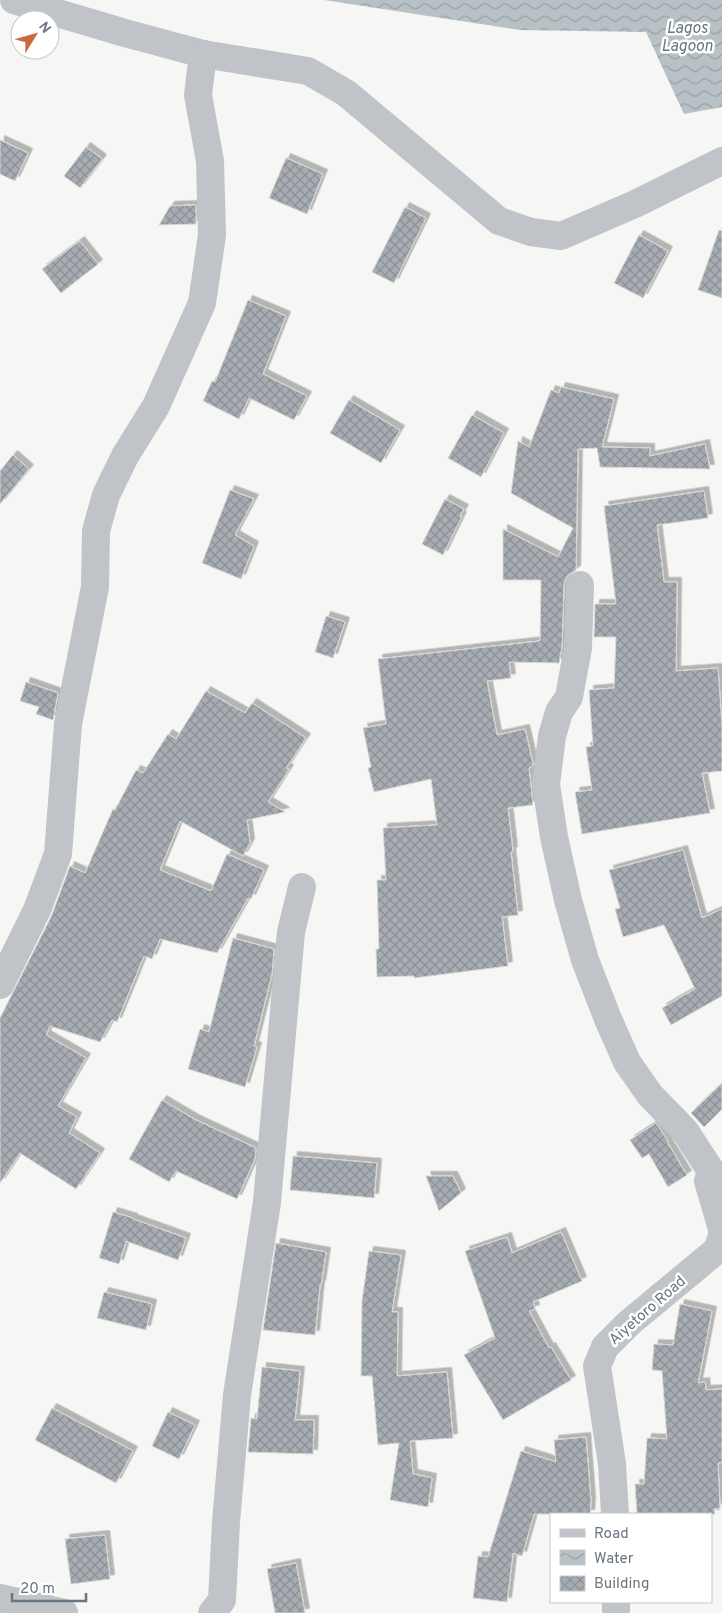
<svg xmlns="http://www.w3.org/2000/svg" width="722" height="1613" font-family="Overpass,sans-serif">
<style>
.water{fill:url(#water-waves)}
.building{fill:url(#building-cross-hatch);stroke:#d8d8d6;filter:url(#shadow)}
.lines{fill:none;stroke-linecap:round;stroke-linejoin:round}
.minor{stroke:#c0c3c7;stroke-width:28}
.labels{text-anchor:middle;stroke-width:5;stroke-linejoin:round;paint-order:stroke}
.street-label{font-size:15px;fill:#697581;stroke:#fff}
.water-label{font-size:16px;font-style:italic;fill:#65757d;stroke:#fff}
</style>
<defs>
<pattern id="water-waves" width="16" height="10" patternUnits="userSpaceOnUse" patternTransform="scale(1.25)"><rect width="16" height="10" fill="#b8c1c5"/><path d="M0 5q4-4 8 0t8 0" fill="none" stroke="#9aa1a5"/></pattern>
<pattern id="building-cross-hatch" width="8" height="8" patternUnits="userSpaceOnUse" patternTransform="scale(1.25)"><rect width="8" height="8" fill="#a6acb2"/><path d="M0 0l8 8M0 8l8-8" fill="none" stroke="#8b9196"/></pattern>
<filter id="shadow"><feDropShadow dx="4.5" dy="-4.5" stdDeviation="0" flood-color="#0004"/></filter>
</defs>
<rect width="100%" height="100%" fill="#f6f6f4"/>
<polygon class="water" points="324,0 722,0 722,107 684,114 646,32 520,30"/>
<g class="building">
<polygon points="0,140 28,153 15,181 0,174"/>
<polygon points="86,147 102,159 80,188 64,176"/>
<polygon points="286,158 323,174 307,214 269,198"/>
<polygon points="196,205 196,224 159,225 170,206"/>
<polygon points="405,207 426,218 394,283 372,272"/>
<polygon points="719,230 722,231 722,298 698,290"/>
<polygon points="639,235 668,251 643,298 614,283"/>
<polygon points="80,241 98,264 61,293 42,269"/>
<polygon points="248,300 286,316 263,374 307,396 294,420 249,398 239,419 203,401 212,381 215,382"/>
<polygon points="561,387 614,399 602,447 650,448 650,456 705,444 710,469 600,467 597,448 578,449 576,570 567,576 564,584 562,646 559,663 509,662 511,678 487,681 497,735 525,729 533,764 532,767 529,768 533,805 508,808 513,851 511,852 518,915 502,917 508,966 414,978 414,976 377,977 376,949 379,949 377,880 386,880 383,828 437,825 431,779 374,792 368,768 371,767 363,728 386,724 378,659 540,641 541,580 503,580 503,529 558,557 573,528 511,493 518,441 529,447 551,390 559,393"/>
<polygon points="349,400 400,430 381,463 330,433"/>
<polygon points="472,415 504,433 481,477 448,458"/>
<polygon points="13,455 29,469 0,504 0,471"/>
<polygon points="230,490 254,499 235,535 254,546 241,579 202,563"/>
<polygon points="704,491 708,518 657,525 664,582 677,582 676,671 718,668 722,726 722,771 702,773 710,813 582,834 575,792 592,790 586,747 593,746 589,690 614,688 616,637 594,637 595,604 616,604 604,506"/>
<polygon points="445,499 464,509 460,516 462,516 443,555 422,544"/>
<polygon points="326,616 345,622 333,658 315,652"/>
<polygon points="26,682 58,693 53,720 36,714 39,707 20,701"/>
<polygon points="206,691 245,713 252,703 306,738 286,768 289,769 268,802 285,812 247,820 250,843 243,856 180,821 160,870 211,891 227,854 264,870 251,899 248,898 217,953 160,939 152,959 144,956 117,1022 112,1020 100,1042 50,1026 46,1035 86,1058 58,1106 77,1117 69,1133 100,1153 76,1189 20,1153 0,1183 0,1018 51,917 70,866 85,873 113,809 115,810 136,770 143,773 168,734 176,739"/>
<polygon points="683,850 702,918 722,909 722,996 671,1025 662,1008 695,989 664,925 623,937 615,909 620,908 609,870"/>
<polygon points="233,938 274,949 272,974 254,1046 257,1047 245,1087 188,1069 200,1029 209,1032"/>
<polygon points="722,1083 722,1109 704,1127 691,1113"/>
<polygon points="162,1100 194,1119 256,1148 255,1159 237,1199 176,1171 169,1182 129,1159"/>
<polygon points="656,1123 668,1141 667,1142 687,1175 668,1187 649,1154 642,1158 630,1140"/>
<polygon points="293,1156 377,1163 374,1198 290,1190"/>
<polygon points="426,1176 453,1176 461,1193 439,1211"/>
<polygon points="113,1212 133,1218 133,1219 186,1238 178,1260 126,1241 119,1264 99,1258"/>
<polygon points="561,1232 582,1281 533,1302 535,1309 529,1311 549,1348 551,1347 571,1380 503,1420 464,1355 495,1338 465,1251 507,1237 512,1253"/>
<polygon points="276,1243 326,1252 321,1285 320,1285 315,1335 263,1330"/>
<polygon points="369,1251 401,1255 392,1312 398,1312 397,1376 447,1372 453,1438 410,1441 413,1474 432,1478 428,1507 390,1500 399,1443 378,1445 372,1376 361,1376 362,1301"/>
<polygon points="104,1292 152,1304 146,1330 97,1318"/>
<polygon points="680,1304 712,1311 698,1383 705,1382 706,1390 722,1389 722,1462 718,1463 720,1508 714,1509 715,1514 637,1514 635,1484 644,1484 647,1438 667,1439 662,1371 652,1370 654,1344 673,1345"/>
<polygon points="262,1367 300,1371 295,1420 314,1420 313,1454 248,1452 251,1418 257,1419"/>
<polygon points="52,1408 133,1451 116,1483 35,1440"/>
<polygon points="168,1412 195,1425 179,1459 152,1446"/>
<polygon points="586,1437 591,1502 590,1514 534,1514 522,1556 513,1553 507,1602 473,1598 478,1556 488,1557 521,1451 556,1462 554,1440"/>
<polygon points="105,1535 110,1579 71,1584 65,1539"/>
<polygon points="296,1563 305,1613 275,1613 267,1569"/>
</g>
<g class="lines">
<g class="minor">
<polyline points="14,0 125,33 203,54 308,71 346,93 499,221 531,232 561,236 635,204 722,161"/>
<polyline points="580,585 578,648 569,697 559,712 552,736 546,784 554,837 568,900 585,960 608,1019 627,1062 650,1095 685,1131 711,1171 722,1180"/>
<polyline points="0,985 37,910 58,854 68,724 95,587 96,531 106,495 125,456 156,406 202,303 212,235 210,161 198,95 203,54"/>
<polyline points="711,1171 708,1181 722,1229"/>
<polyline points="615,1514 612,1464 597,1366 605,1347 629,1323 717,1250 722,1236"/>
<polyline points="0,1598 64,1613"/>
<polyline points="212,1613 222,1600 226,1522 237,1395 267,1202 291,932 302,887"/>
<polyline points="616,1613 616,1602"/>
</g>
</g>
<g class="labels">
<g class="street-label">
<text transform="translate(647 1310) rotate(-41)" y="5">Aiyetoro Road</text>
</g>
<g class="water-label">
<text x="687" y="33">Lagos<tspan x="687" dy="18">Lagoon</tspan></text>
</g>
</g>
<rect x="550" y="1513" width="162" height="90" fill="#ffffff" stroke="#c3c8cd"/>
<rect x="560" y="1529" width="25" height="8" fill="#c0c3c7" stroke="#c3c8cd"/>
<text x="594" y="1538" font-size="15" fill="#697581">Road</text>
<rect x="560" y="1550" width="25" height="15" fill="url(#water-waves)" stroke="#c3c8cd"/>
<text x="594" y="1563" font-size="15" fill="#697581">Water</text>
<rect x="560" y="1576" width="25" height="15" fill="url(#building-cross-hatch)" stroke="#c3c8cd"/>
<text x="594" y="1588" font-size="15" fill="#697581">Building</text>
<g transform="translate(35 35) rotate(53)"><circle r="24" fill="#ffffff" stroke="#c3c8cd"/>
<path d="M0-4L9 19L0 12L-9 19Z" fill="#cd683d"/>
<text y="-8" font-size="14" font-weight="bold" text-anchor="middle" fill="#697581">N</text>
</g>
<path d="M12 1593v8h74v-8" fill="none" stroke="#697581" stroke-width="2.5"/>
<text x="20" y="1593" font-size="15" fill="#697581" stroke="#ffffff" stroke-width="4" paint-order="stroke">20 m</text>
</svg>
